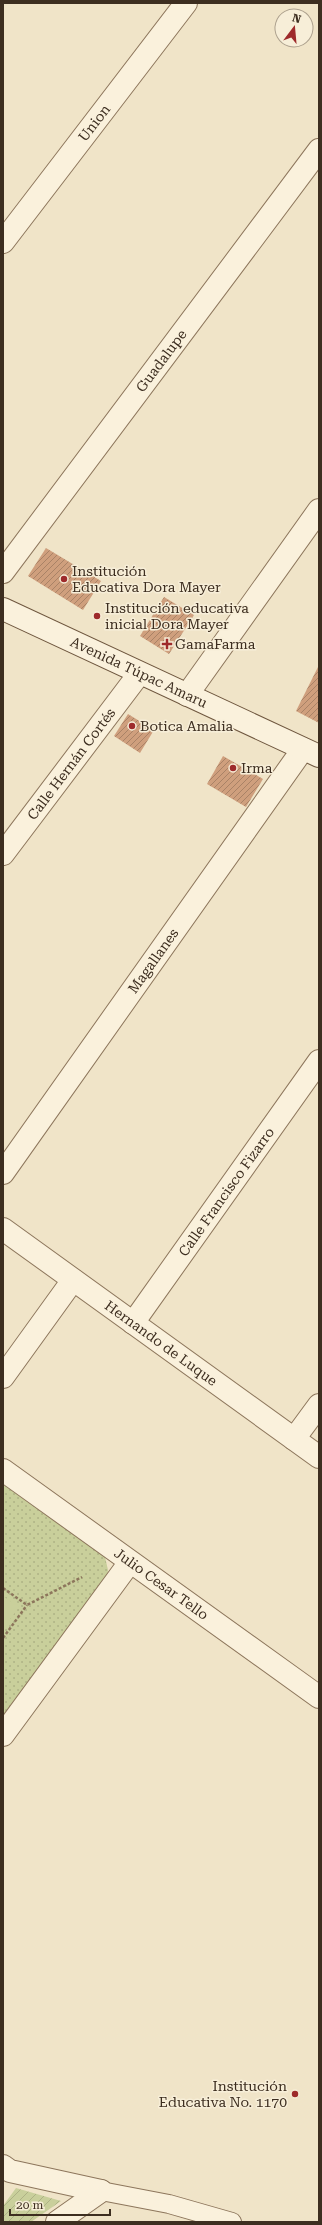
<svg xmlns="http://www.w3.org/2000/svg" width="322" height="2225" font-family="'Roboto Serif',serif">
<style>
.grass{fill:url(#grass-dots)}
.garden{fill:url(#garden-furrows)}
.pitch{fill:#c9cf9b}
.building{fill:url(#building-hatch)}
.lines{fill:none;stroke-linecap:round;stroke-linejoin:round}
.lane-casing{stroke:#8d765c;stroke-width:20}
.street-casing{stroke:#8d765c;stroke-width:24}
.secondary-casing{stroke:#6f573f;stroke-width:24}
.path{stroke:#8d765c;stroke-width:2.5;stroke-dasharray:3 2;stroke-linecap:butt}
.lane{stroke:#faf1dc;stroke-width:18}
.street{stroke:#faf1dc;stroke-width:22}
.secondary{stroke:#faf1dc;stroke-width:22}
.poi-dot{fill:#9e2a2b;stroke:#f7eed8;stroke-width:1.5}
.labels{text-anchor:middle;stroke-width:3;stroke-linejoin:round;paint-order:stroke}
.street-label{font-size:14px;fill:#3d2e20;stroke:#f7eed8}
.poi-label{font-size:14px;fill:#3d2e20;stroke:#f7eed8;text-anchor:start}
</style>
<defs>
<pattern id="grass-dots" width="8" height="8" patternUnits="userSpaceOnUse"><rect width="8" height="8" fill="#c9cf9b"/><path d="M2 2h.1M6 6h.1" fill="none" stroke="#aeb285" stroke-width="1.8" stroke-linecap="round"/></pattern>
<pattern id="garden-furrows" width="10" height="10" patternUnits="userSpaceOnUse"><rect width="10" height="10" fill="#c9cf9b"/><path d="M-1 1l2-2M0 10L10 0M9 11l2-2" fill="none" stroke="#aeb285"/></pattern>
<pattern id="building-hatch" width="6" height="6" patternUnits="userSpaceOnUse"><rect width="6" height="6" fill="#cf9f7d"/><path d="M-1 1l2-2M0 6l6-6M5 7l2-2" fill="none" stroke="#a98266"/></pattern>
</defs>
<rect width="100%" height="100%" fill="#f0e4c8"/>
<polygon class="grass" points="3,1484 105,1557 108,1570 107,1581 3,1719"/>
<polygon class="garden" points="16,2188 61,2201 31,2222 3,2222 3,2206"/>
<polygon class="pitch" points="3,1596 19,1607 3,1629"/>
<g class="building">
<polygon points="46,548 101,581 83,610 28,576"/>
<polygon points="164,597 194,615 169,654 140,636"/>
<polygon points="319,665 319,723 296,711"/>
<polygon points="128,714 154,730 140,753 114,736"/>
<polygon points="223,756 263,779 246,807 207,784"/>
</g>
<g class="lines">
<defs>
<polyline id="lane" points="101,2191 169,2204 232,2222"/>
<g id="street">
<path id="s1" d="M3 242 186 3"/>
<path id="s2" d="M3 572 319 150"/>
<polyline points="187,695 319,510"/>
<path id="s3" d="M3 854 139 674"/>
<path id="s4" d="M3 1173 303 749"/>
<path id="s5" d="M3 1229 319 1457"/>
<path id="s6" d="M133 1323 319 1061"/>
<polyline points="3,1377 73,1280"/>
<polyline points="294,1439 319,1405"/>
<path id="s7" d="M3 1470 319 1697"/>
<polyline points="3,1735 130,1562"/>
<polyline points="3,2166 10,2171 101,2191"/>
<polyline points="57,2222 101,2191"/>
</g>
<g id="secondary">
<path id="s8" d="M3 609 319 756"/>
</g>
</defs>
<use href="#lane" class="lane-casing"/>
<use href="#street" class="street-casing"/>
<use href="#secondary" class="secondary-casing"/>
<g class="path">
<polyline points="3,1588 27,1605 82,1577"/>
<polyline points="3,1638 27,1605"/>
</g>
<use href="#lane" class="lane"/>
<use href="#street" class="street"/>
<use href="#secondary" class="secondary"/>
</g>
<g class="poi-dot">
<circle cx="64" cy="579" r="4"/>
<circle cx="97" cy="616" r="4"/>
<path d="M165 638h4v4h4v4h-4v4h-4v-4h-4v-4h4z"/>
<circle cx="132" cy="726" r="4"/>
<circle cx="233" cy="768" r="4"/>
<circle cx="295" cy="2094" r="4"/>
</g>
<g class="labels">
<g class="street-label">
<text dy="5" stroke="none"><textPath href="#s1" startOffset="150">Union</textPath></text>
<text dy="5" stroke="none"><textPath href="#s2" startOffset="264">Guadalupe</textPath></text>
<text dy="5" stroke="none"><textPath href="#s8" startOffset="150">Avenida Túpac Amaru</textPath></text>
<text dy="5" stroke="none"><textPath href="#s3" startOffset="113">Calle Hernán Cortés</textPath></text>
<text dy="5" stroke="none"><textPath href="#s4" startOffset="260">Magallanes</textPath></text>
<text dy="5" stroke="none"><textPath href="#s6" startOffset="161">Calle Francisco Fizarro</textPath></text>
<text dy="5" stroke="none"><textPath href="#s5" startOffset="195">Hernando de Luque</textPath></text>
<text dy="5" stroke="none"><textPath href="#s7" startOffset="195">Julio Cesar Tello</textPath></text>
</g>
<g class="poi-label">
<text x="72" y="576">Institución<tspan x="72" dy="16">Educativa Dora Mayer</tspan></text>
<text x="105" y="613">Institución educativa<tspan x="105" dy="16">inicial Dora Mayer</tspan></text>
<text x="175" y="649">GamaFarma</text>
<text x="140" y="731">Botica Amalia</text>
<text x="241" y="773">Irma</text>
<text x="287" y="2091" text-anchor="end">Institución<tspan x="287" dy="16">Educativa No. 1170</tspan></text>
</g>
</g>
<rect width="322" height="2225" fill="none" stroke="#3d2e20" stroke-width="8"/>
<g transform="translate(294 28) rotate(16)"><circle r="19" fill="#f7eed8" stroke="#ada18e"/>
<path d="M0-3L7 15L0 10L-7 15Z" fill="#9e2a2b"/>
<text y="-6" font-size="11" font-weight="bold" text-anchor="middle" fill="#3d2e20">N</text>
</g>
<path d="M10 2209v6h100v-6" fill="none" stroke="#3d2e20" stroke-width="2"/>
<text x="16" y="2209" font-size="12" fill="#3d2e20" stroke="#f7eed8" stroke-width="3" paint-order="stroke">20 m</text>
</svg>
